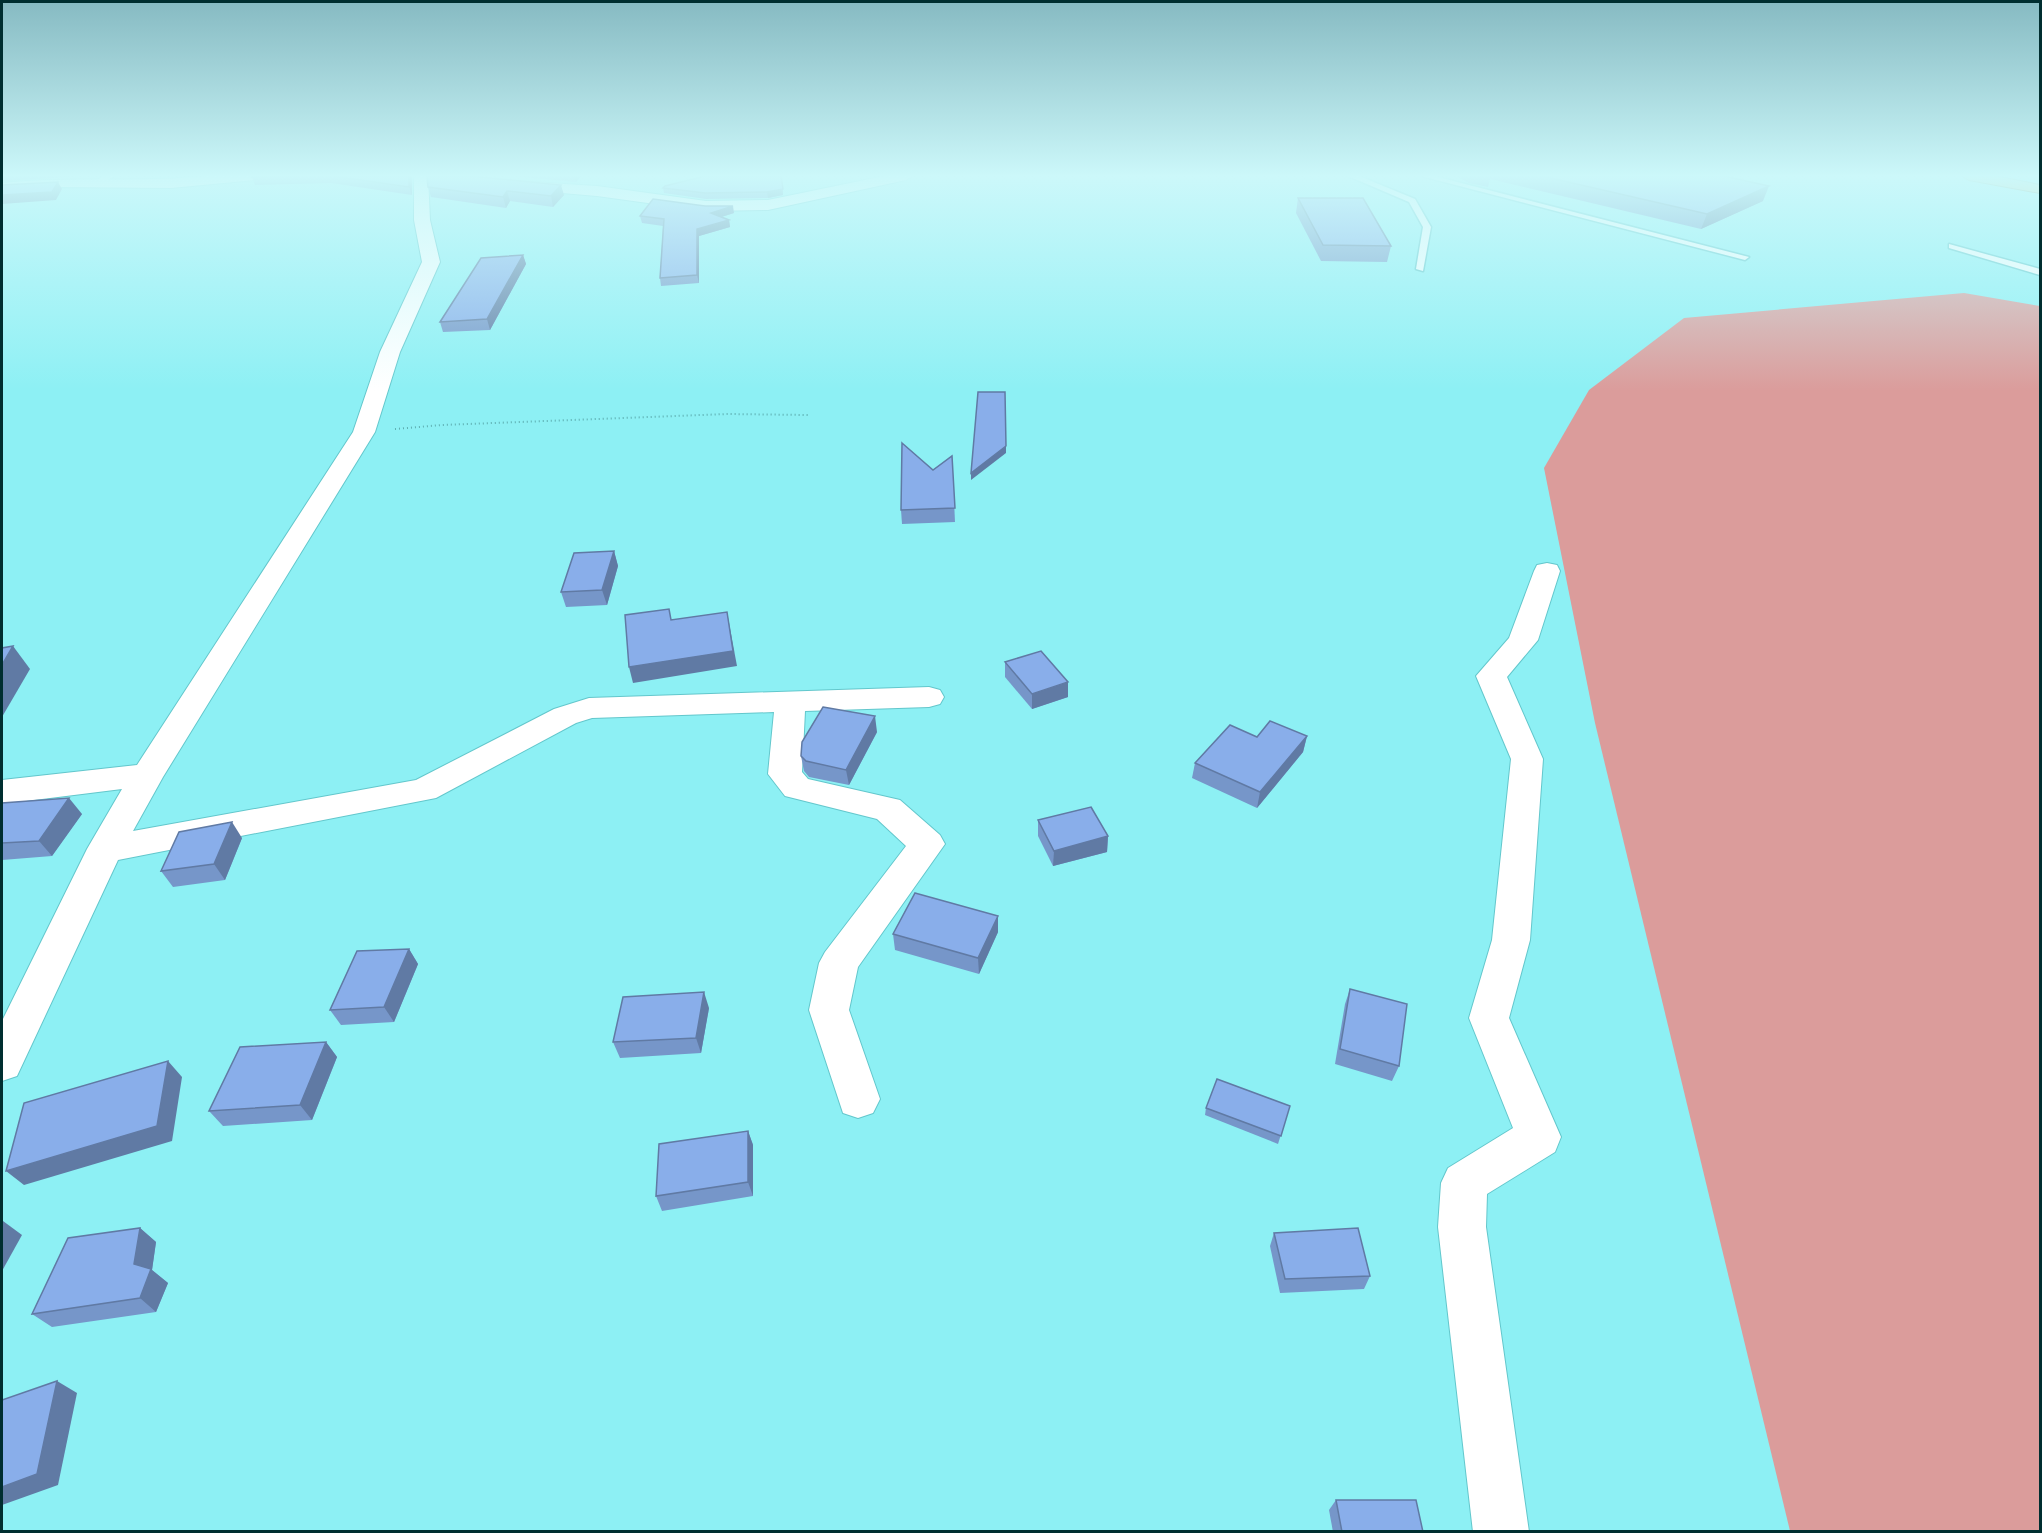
<svg xmlns="http://www.w3.org/2000/svg" width="2042" height="1533" font-family="'Playfair Display',serif">
<style>
.green{fill:#db9c9b}
.lines{fill:none;stroke-linecap:round;stroke-linejoin:round}
.lane-casing{stroke:#63c7cc;stroke-width:3}
.street-casing{stroke:#63c7cc;stroke-width:2}
.primary-casing{stroke:#85722f;stroke-width:2}
.path{stroke:#5eafb2;stroke-width:2;stroke-dasharray:1 3;stroke-linecap:butt}
.lane{fill:#fff;fill-rule:evenodd}
.street{fill:#fff;fill-rule:evenodd}
.primary{fill:#e0c182;fill-rule:evenodd}
.wall{fill:#7696c9}
.shaded-wall{fill:#607aa4}
.building{fill:#89aeea;stroke:#607aa4;stroke-width:1.5}
</style>
<rect width="100%" height="100%" fill="#8df0f4"/>
<polygon class="green" points="1964,293 2040,306 2040,1531 1790,1531 1595,723 1544,468 1589,390 1684,318"/>
<g class="lines">
<defs>
<g id="lane">
<polygon points="104,176 114,176 101,184 94,182"/>
<polygon points="1348,176 1359,176 1415,199 1431,227 1423,271 1416,269 1423,227 1409,202"/>
<polygon points="1421,176 1434,176 1749,257 1745,260"/>
<polygon points="1949,244 2040,269 2040,275 1949,248"/>
</g>
<g id="street">
<path d="M206 176H262L255 180 171 188 52 187 2 191V183C69 176 138 183 206 176Z"/>
<polygon points="414,176 428,176 430,220 440,262 400,352 375,432 163,777 133,831 416,780 554,709 589,698 929,687 940,690 944,697 940,704 929,707 805,711 802,772 808,779 900,800 940,835 945,844 858,967 849,1010 880,1099 873,1113 858,1118 843,1113 809,1010 819,963 825,952 906,846 877,819 785,796 768,774 774,712 592,718 576,723 436,798 118,860 17,1076 2,1081 2,1021 87,849 122,789 2,804 2,780 137,765 353,432 380,352 422,262 414,220"/>
<polygon points="884,176 913,176 906,180 768,210 706,211 597,196 516,189 509,185 516,181 597,186 706,201 768,200"/>
<polygon points="1547,563 1557,565 1560,571 1538,640 1507,677 1543,759 1530,940 1509,1018 1561,1137 1555,1152 1487,1194 1486,1227 1529,1532 1473,1532 1438,1227 1441,1183 1448,1168 1513,1128 1469,1018 1492,940 1511,759 1476,676 1509,638 1534,571 1537,565"/>
</g>
<polygon id="primary" points="1962,176 1995,176 2040,185 2040,193 1969,180"/>
</defs>
<use href="#lane" class="lane-casing"/>
<use href="#street" class="street-casing"/>
<use href="#primary" class="primary-casing"/>
<polyline class="path" points="395,429 442,425 727,414 808,415"/>
<use href="#lane" class="lane"/>
<use href="#street" class="street"/>
<use href="#primary" class="primary"/>
</g>
<g class="wall">
<polygon points="2,176 69,176 69,177 2,181"/>
<polygon points="253,176 412,176 412,195 331,183 255,185 252,177"/>
<polygon points="427,176 564,195 553,207 510,201 506,208 431,197 428,187"/>
<polygon points="511,176 581,176 576,182"/>
<polygon points="782,176 783,195 768,198 706,199 664,193 663,188"/>
<polygon points="1456,176 1724,176 1763,201 1701,229 1490,179 1488,187 1469,183"/>
<polygon points="1298,198 1391,246 1387,262 1321,261 1296,213"/>
<polygon points="734,213 721,217 729,220 730,227 699,236 699,283 661,286 660,278 663,226 642,223 640,216"/>
<polygon points="523,255 526,264 490,330 443,332 440,322"/>
<polygon points="952,456 955,522 902,524 901,510 933,470"/>
<polygon points="614,551 618,566 607,605 566,607 561,592"/>
<polygon points="1005,662 1068,682 1068,697 1032,709 1005,677"/>
<polygon points="877,732 849,785 809,777 804,771 801,756"/>
<polygon points="1307,736 1303,752 1257,808 1192,778 1195,763 1257,737"/>
<polygon points="2,803 82,814 52,856 2,860"/>
<polygon points="1038,820 1108,836 1107,852 1053,866 1038,836"/>
<polygon points="242,838 225,880 173,887 161,871"/>
<polygon points="998,932 979,974 895,950 893,934"/>
<polygon points="409,949 418,964 394,1022 341,1025 330,1010"/>
<polygon points="1350,989 1399,1066 1392,1081 1335,1064 1345,1004"/>
<polygon points="709,1008 701,1053 620,1058 613,1042"/>
<polygon points="326,1042 337,1057 312,1120 223,1126 209,1111"/>
<polygon points="1290,1106 1278,1144 1205,1115 1206,1108"/>
<polygon points="748,1131 753,1145 753,1196 662,1211 656,1196"/>
<polygon points="140,1228 156,1242 152,1270 168,1283 156,1312 52,1327 32,1314"/>
<polygon points="1274,1233 1370,1276 1364,1289 1280,1293 1270,1246"/>
<polygon points="1336,1500 1423,1532 1333,1532 1329,1510"/>
</g>
<g class="shaded-wall">
<polygon points="409,176 412,176 412,195 409,187"/>
<polygon points="574,176 581,176 576,182"/>
<polygon points="781,176 783,195 768,198 767,192"/>
<polygon points="58,182 62,189 56,200 2,204 2,195"/>
<polygon points="561,185 564,195 553,207 551,196"/>
<polygon points="1769,186 1763,201 1701,229 1707,214"/>
<polygon points="507,191 510,201 506,208 503,197"/>
<polygon points="733,206 734,213 712,220 711,213"/>
<polygon points="729,220 730,227 699,236 699,283 697,275 697,229"/>
<polygon points="523,255 526,264 490,330 487,319"/>
<polygon points="1006,446 1006,453 971,480 971,473"/>
<polygon points="614,551 618,566 607,605 602,590"/>
<polygon points="727,612 737,666 633,683 629,667"/>
<polygon points="13,646 30,669 2,717 2,665"/>
<polygon points="1068,682 1068,697 1032,709 1032,694"/>
<polygon points="875,716 877,732 849,785 846,770"/>
<polygon points="1307,736 1303,752 1257,808 1260,792"/>
<polygon points="69,798 82,814 52,856 39,841"/>
<polygon points="232,822 242,838 225,880 214,864"/>
<polygon points="1108,836 1107,852 1053,866 1054,851"/>
<polygon points="998,916 998,932 979,974 978,958"/>
<polygon points="409,949 418,964 394,1022 384,1007"/>
<polygon points="704,992 709,1008 701,1053 696,1038"/>
<polygon points="326,1042 337,1057 312,1120 300,1105"/>
<polygon points="168,1061 182,1077 172,1141 24,1185 6,1171"/>
<polygon points="748,1131 753,1145 753,1196 748,1182"/>
<polygon points="3,1221 22,1235 2,1271 2,1224"/>
<polygon points="140,1228 156,1242 152,1270 168,1283 156,1312 140,1298 134,1264"/>
<polygon points="57,1381 77,1393 58,1485 2,1505 2,1487"/>
</g>
<g class="building">
<polygon points="253,176 299,176 252,177"/>
<polygon points="333,176 409,176 409,187"/>
<polygon points="427,176 471,176 561,185 551,196 507,191 503,197 428,187"/>
<polygon points="705,176 781,176 783,189 767,192 705,193 663,188 665,186"/>
<polygon points="1542,176 1724,176 1769,186 1707,214"/>
<polygon points="58,182 52,192 2,195 2,185"/>
<polygon points="1298,198 1363,198 1391,246 1323,245"/>
<polygon points="653,199 705,206 733,206 711,213 729,220 697,229 697,275 660,278 664,219 640,216"/>
<polygon points="523,255 487,319 440,322 481,258"/>
<polygon points="978,392 1005,392 1006,446 971,473"/>
<polygon points="902,443 933,470 952,456 955,508 901,510"/>
<polygon points="614,551 602,590 561,592 574,553"/>
<polygon points="669,609 671,620 727,612 733,651 629,667 625,615"/>
<polygon points="13,646 2,665 2,648"/>
<polygon points="1041,651 1068,682 1032,694 1005,662"/>
<polygon points="823,707 875,716 846,770 806,761 801,756 802,742"/>
<polygon points="1270,721 1307,736 1260,792 1195,763 1230,725 1257,737"/>
<polygon points="69,798 39,841 2,843 2,803"/>
<polygon points="1091,807 1108,836 1054,851 1038,820"/>
<polygon points="232,822 214,864 161,871 179,832"/>
<polygon points="915,893 998,916 978,958 893,934"/>
<polygon points="409,949 384,1007 330,1010 357,951"/>
<polygon points="1350,989 1407,1004 1399,1066 1340,1049"/>
<polygon points="704,992 696,1038 613,1042 623,997"/>
<polygon points="326,1042 300,1105 209,1111 240,1047"/>
<polygon points="168,1061 157,1126 6,1171 24,1103"/>
<polygon points="1217,1079 1290,1106 1281,1136 1206,1108"/>
<polygon points="748,1131 748,1182 656,1196 659,1144"/>
<polygon points="140,1228 134,1264 151,1269 140,1298 32,1314 68,1238"/>
<polygon points="1358,1228 1370,1276 1285,1279 1274,1233"/>
<polygon points="57,1381 37,1474 2,1487 2,1400"/>
<polygon points="1336,1500 1416,1500 1423,1532 1342,1532"/>
</g>
<linearGradient id="sky" x2="0" y2="1"><stop stop-color="#86bac2"/><stop offset="0.45" stop-color="#ccf8fa"/><stop offset="1" stop-color="#ccf8fa" stop-opacity="0"/></linearGradient>
<rect width="2042" height="391" fill="url(#sky)"/>
<rect width="2042" height="1533" fill="none" stroke="#002e30" stroke-width="6"/>
</svg>
